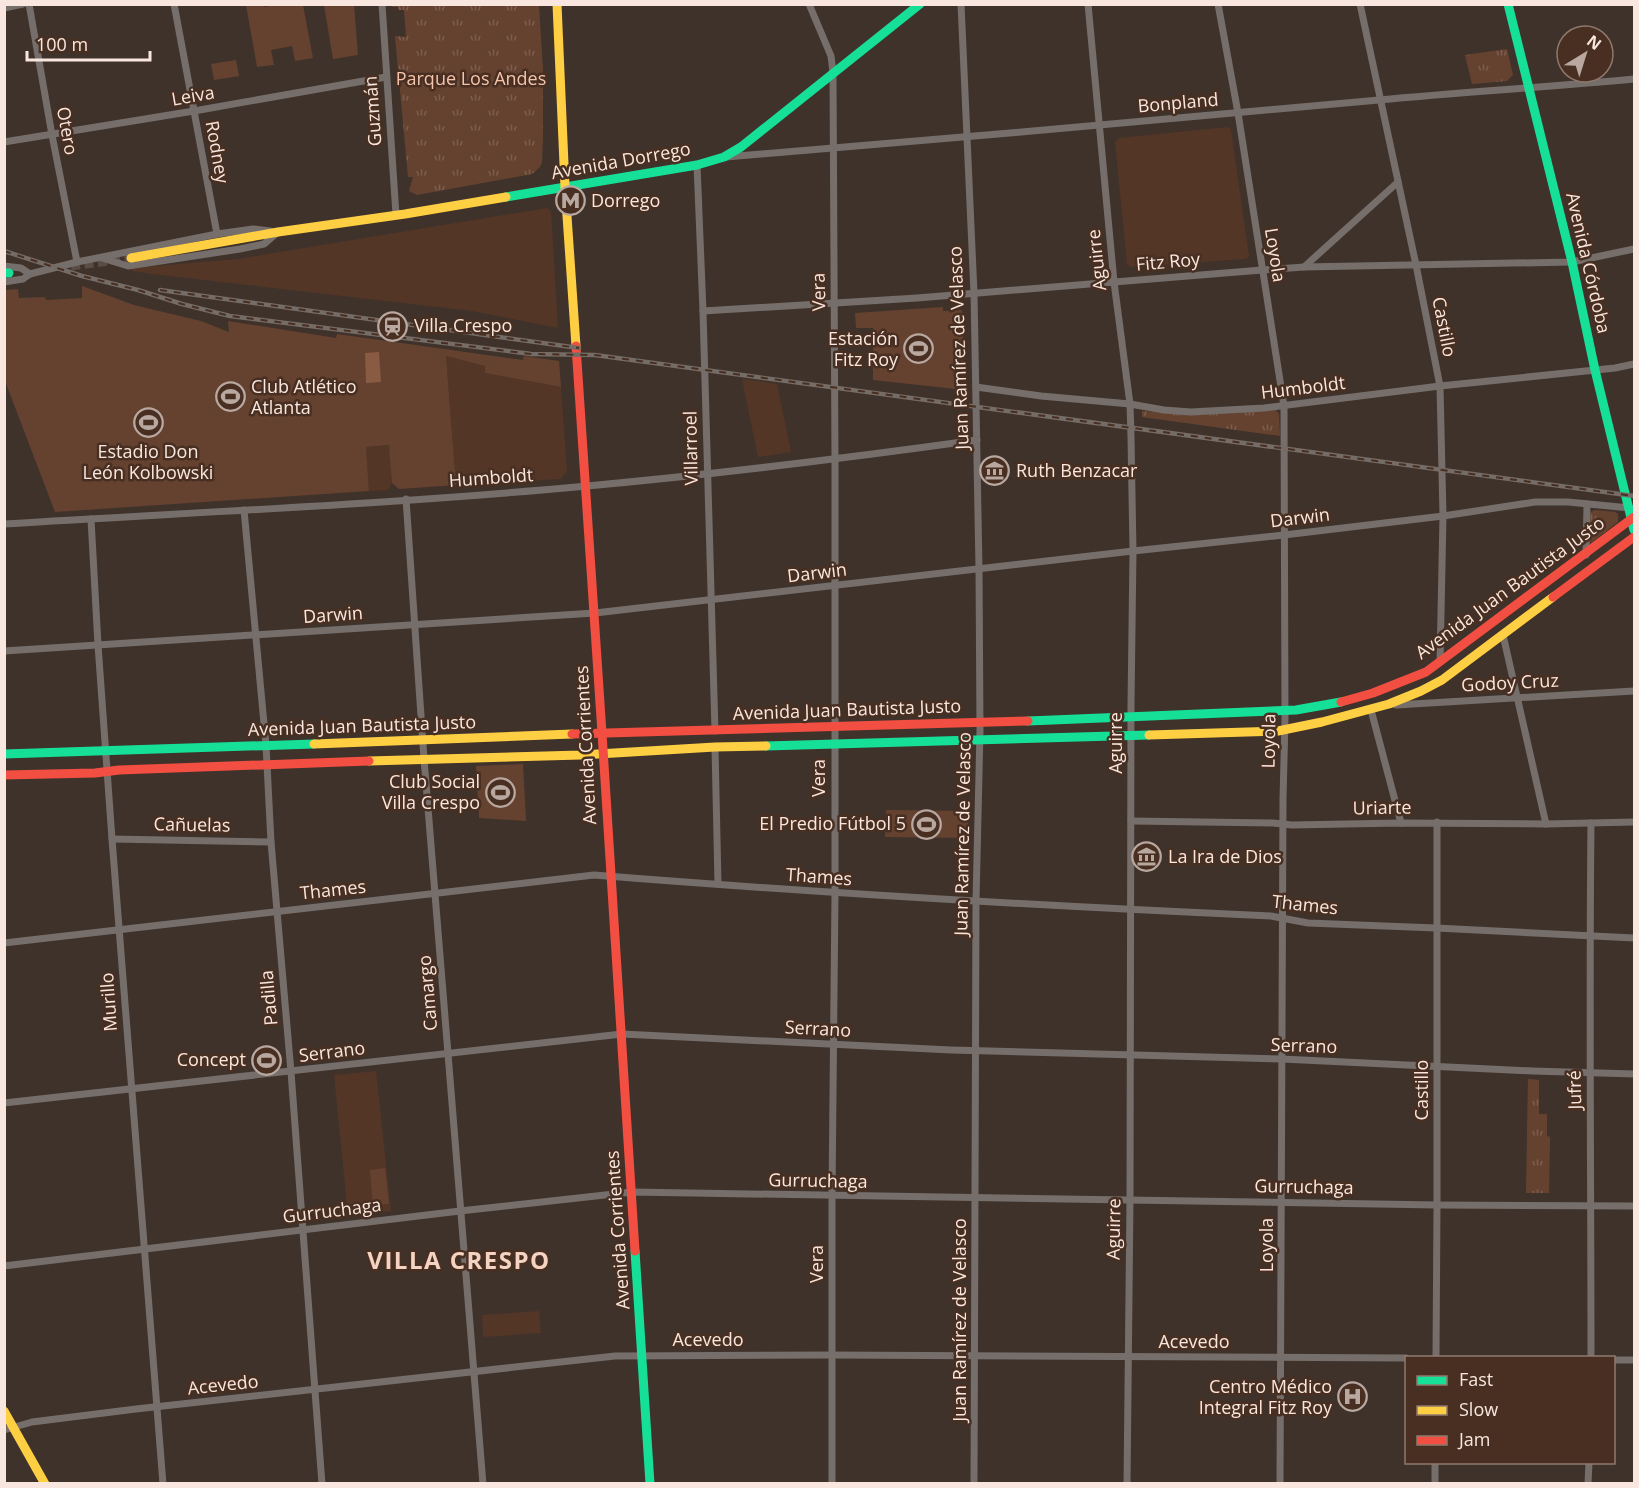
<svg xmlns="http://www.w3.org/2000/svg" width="1639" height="1488" font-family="'Open Sans',sans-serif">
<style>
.built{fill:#543627}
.green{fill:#654230}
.park{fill:url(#park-tufts)}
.water{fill:#8a5b43}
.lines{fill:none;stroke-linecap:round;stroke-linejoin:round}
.secondary-tunnel{stroke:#5b4d45;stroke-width:9;stroke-dasharray:9 4.5;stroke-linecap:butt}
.street{stroke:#756e6a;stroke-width:7}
.fast{stroke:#16e098;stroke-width:9}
.slow{stroke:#ffcf43;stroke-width:9}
.jam{stroke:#f24e42;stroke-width:9}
.rail-casing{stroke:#756c66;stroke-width:4.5}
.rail{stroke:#482f21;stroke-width:2;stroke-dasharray:7;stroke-linecap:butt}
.labels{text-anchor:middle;stroke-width:5;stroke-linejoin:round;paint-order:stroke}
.park-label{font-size:18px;fill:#f4c4ac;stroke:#482f21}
.street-label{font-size:18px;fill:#f9e7df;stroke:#482f21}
.poi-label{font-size:18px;fill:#f9e7df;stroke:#482f21;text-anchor:start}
.district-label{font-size:24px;font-weight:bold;letter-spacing:1.5px;fill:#f4d3c2;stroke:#482f21}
</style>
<defs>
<pattern id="park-tufts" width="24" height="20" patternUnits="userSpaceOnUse" patternTransform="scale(1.5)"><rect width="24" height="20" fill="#654230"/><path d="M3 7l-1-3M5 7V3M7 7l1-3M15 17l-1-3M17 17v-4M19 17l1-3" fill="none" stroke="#7c5d4e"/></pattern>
</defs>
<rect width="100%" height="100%" fill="#3f322a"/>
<g class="built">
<polygon points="1228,127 1231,130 1249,256 1246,259 1131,267 1127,264 1115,142 1119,138"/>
<polygon points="547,208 551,211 558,328 472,311 153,274 132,271 132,268 238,259"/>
<polygon points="446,356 485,366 485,373 561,387 567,471 561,479 456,485"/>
<polygon points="742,379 777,384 791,452 758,457"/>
<polygon points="390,445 392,483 388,490 369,491 366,447"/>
<polygon points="376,1071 391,1211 348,1215 334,1075"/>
<polygon points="539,1311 541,1333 483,1337 482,1315"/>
</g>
<g class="green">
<polygon points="246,5 264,5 264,7 277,5 303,5 313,58 295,61 292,46 271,50 274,65 257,67"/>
<polygon points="324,5 354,5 358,55 333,59"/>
<polygon points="236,60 239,76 214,80 211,64"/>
<polygon points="82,286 134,305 201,321 229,332 228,321 336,338 337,334 523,360 524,356 559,361 561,387 485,373 485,366 446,356 456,485 399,489 392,483 389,445 366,447 369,491 55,512 5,381 5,290 18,289 19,298 45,297 46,300 82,298"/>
<polygon points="943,307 943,311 962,310 965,390 873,380 873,328 856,328 855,313"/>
<polygon points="523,764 526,821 479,818 476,766"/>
<polygon points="886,810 968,811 968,838 885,837"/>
<polygon points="385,1168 389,1204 373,1205 370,1170"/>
</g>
<g class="park">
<polygon points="392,5 539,5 543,72 543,137 542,162 540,167 532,174 417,195 409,191 413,177 408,177 395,36 406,37 404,10 398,10 398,7 392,7"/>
<polygon points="1507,49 1513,75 1507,81 1472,84 1465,55"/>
<polygon points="1275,409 1279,414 1280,436 1142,417 1142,411 1190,415"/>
<polygon points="1595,510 1615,512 1618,514 1618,522 1592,542 1588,541 1589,514 1591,512"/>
<polygon points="1528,1079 1539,1080 1539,1114 1547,1114 1547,1136 1550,1137 1549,1193 1526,1193"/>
</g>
<polygon class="water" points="379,352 381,382 366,383 365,353"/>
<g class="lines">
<polyline class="secondary-tunnel" points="71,266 131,258"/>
<g class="street">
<polyline points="29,4 52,135 77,262"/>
<polyline points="174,4 217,234"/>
<polyline points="382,4 396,215"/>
<polyline points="809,4 831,56 833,72 835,460 835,893 832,1196 832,1484"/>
<polyline points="961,4 974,293 979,569 980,731 976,901 974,1484"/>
<polyline points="1088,4 1114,282 1130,404 1131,437 1133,551 1131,704 1130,1200 1127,1484"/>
<polyline points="1218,4 1238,113 1284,406 1285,720 1283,799 1280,1484"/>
<polyline points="1360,4 1416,265 1440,386 1443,516 1440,662"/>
<polyline points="4,8 23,4"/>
<polyline points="4,142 194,111 386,77"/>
<path d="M726 157C944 140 1161 119 1379 100 1464 92 1549 87 1634 79"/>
<polyline points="697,165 703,311 715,731"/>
<polyline points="102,258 128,266 240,249 264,244 278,232"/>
<polyline points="4,266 21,268 30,274"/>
<polyline points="1304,267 1398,182"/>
<polyline points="4,282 23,279 30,274 77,262 217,234 253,229 270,231"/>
<polyline points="703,311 917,298 1262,270 1304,267 1572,262 1634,249"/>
<polyline points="976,387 1041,396 1130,404 1164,410 1191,412 1264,408 1440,386 1615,368 1634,364"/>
<polyline points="406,499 424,759 483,1484"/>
<polyline points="244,510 266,745 271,842 291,1072 322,1484"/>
<polyline points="91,519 98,645 112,839 163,1484"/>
<path d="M4 524C199 512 393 504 587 486 718 474 847 458 977 440"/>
<polyline points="1586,555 1587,504"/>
<polyline points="1503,635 1546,824"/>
<polyline points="4,651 595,613 1133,551 1284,535 1443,516 1535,502 1568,502 1630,508"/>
<polyline points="1396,705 1634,691"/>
<polyline points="1371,710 1401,823"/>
<polyline points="715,747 718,884"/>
<polyline points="1131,821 1273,823 1292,825 1401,823 1546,824 1634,822"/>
<polyline points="112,839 271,842"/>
<path d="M4 943 594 875C819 893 1045 906 1271 916L1308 923 1436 928 1634 938"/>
<polyline points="4,1103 622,1034 951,1050 1282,1059 1533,1071 1634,1074"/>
<polyline points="4,1266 460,1211 632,1192 1437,1205 1634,1206"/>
<polyline points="1436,1358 1437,1205 1437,822"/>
<path d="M1591 1358C1591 1179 1589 1001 1591 823"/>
<polyline points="1614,1360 1634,1360"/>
<polyline points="4,1430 32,1422 136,1409 615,1356 832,1355 1406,1358"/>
<polyline points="1435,1484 1435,1462"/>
<polyline points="1588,1484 1589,1462"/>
</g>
<g class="fast">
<polyline points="1508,4 1572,262 1595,370 1634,530"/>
<polyline points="506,197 697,165 724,157 741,147 920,4"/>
<polyline points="4,273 9,273"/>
<polyline points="1028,721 1296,710 1341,702"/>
<polyline points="766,746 1149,735"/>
<polyline points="4,754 314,744"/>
<polyline points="635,1251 650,1484"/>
</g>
<g class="slow">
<polyline points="557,4 565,187 576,346"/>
<polyline points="131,258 278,232 405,214 506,197"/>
<polyline points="1149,735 1278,731 1322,722 1389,704 1421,691 1442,680 1553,597"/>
<polyline points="314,744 572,734"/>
<polyline points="369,761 581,755 715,747 766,746"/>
<polyline points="4,1411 45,1484"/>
</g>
<g class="jam">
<polyline points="576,346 602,733"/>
<polyline points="1553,597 1634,537"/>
<polyline points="1341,702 1373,693 1426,672 1634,517"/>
<polyline points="602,733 635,1251"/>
<polyline points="572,734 1028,721"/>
<polyline points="4,775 95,773 119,770 369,761"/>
</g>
<defs>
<g id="rail">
<polyline points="4,251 82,276 138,290 182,304 230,316 531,354 595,355 1634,496"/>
<polyline points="160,290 579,348"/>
</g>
</defs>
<use href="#rail" class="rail-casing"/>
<use href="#rail" class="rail"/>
</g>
<defs>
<symbol id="metro-ring" viewBox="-11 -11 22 22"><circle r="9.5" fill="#482f21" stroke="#b8a8a0" stroke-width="1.5"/><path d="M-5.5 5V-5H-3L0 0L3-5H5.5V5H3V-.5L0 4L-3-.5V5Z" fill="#b8a8a0"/></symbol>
<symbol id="station-ring" viewBox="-11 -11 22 22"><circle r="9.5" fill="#482f21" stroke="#b8a8a0" stroke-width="1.5"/><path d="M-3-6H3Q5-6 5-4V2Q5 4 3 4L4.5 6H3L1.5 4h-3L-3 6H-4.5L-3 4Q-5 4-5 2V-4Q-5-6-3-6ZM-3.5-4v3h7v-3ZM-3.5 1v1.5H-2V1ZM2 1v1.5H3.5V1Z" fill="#b8a8a0"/></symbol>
<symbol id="stadium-ring" viewBox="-11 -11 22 22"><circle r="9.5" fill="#482f21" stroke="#b8a8a0" stroke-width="1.5"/><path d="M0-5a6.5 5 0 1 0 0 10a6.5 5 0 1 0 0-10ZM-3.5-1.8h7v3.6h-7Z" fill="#b8a8a0"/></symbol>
<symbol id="museum-ring" viewBox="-11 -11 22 22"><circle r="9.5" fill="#482f21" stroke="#b8a8a0" stroke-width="1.5"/><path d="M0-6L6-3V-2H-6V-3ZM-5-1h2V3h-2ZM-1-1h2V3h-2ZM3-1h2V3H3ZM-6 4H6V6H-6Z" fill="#b8a8a0"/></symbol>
<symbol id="hospital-ring" viewBox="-11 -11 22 22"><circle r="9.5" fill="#482f21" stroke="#b8a8a0" stroke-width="1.5"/><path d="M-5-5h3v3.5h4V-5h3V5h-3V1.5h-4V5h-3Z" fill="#b8a8a0"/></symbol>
</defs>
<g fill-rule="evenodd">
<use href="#metro-ring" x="554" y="184" width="33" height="33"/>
<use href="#station-ring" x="376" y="310" width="33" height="33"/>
<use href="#stadium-ring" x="902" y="332" width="33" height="33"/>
<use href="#stadium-ring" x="214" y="380" width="33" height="33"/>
<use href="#stadium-ring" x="132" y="406" width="33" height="33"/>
<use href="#museum-ring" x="978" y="454" width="33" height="33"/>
<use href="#stadium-ring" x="484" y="776" width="33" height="33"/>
<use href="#stadium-ring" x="910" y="808" width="33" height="33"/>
<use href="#museum-ring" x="1130" y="840" width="33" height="33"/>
<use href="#stadium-ring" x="250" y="1044" width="33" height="33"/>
<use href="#hospital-ring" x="1336" y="1380" width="33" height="33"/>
</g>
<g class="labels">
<g class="park-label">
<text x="471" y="85">Parque Los Andes</text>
</g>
<g class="street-label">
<text transform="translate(193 96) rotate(-10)" y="6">Leiva</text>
<text transform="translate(1178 103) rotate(-5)" y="6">Bonpland</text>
<text transform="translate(373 111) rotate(-94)" y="6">Guzmán</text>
<text transform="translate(67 131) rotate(80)" y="6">Otero</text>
<text transform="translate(217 152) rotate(80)" y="6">Rodney</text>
<text transform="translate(621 161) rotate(-10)" y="6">Avenida Dorrego</text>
<text transform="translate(1275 255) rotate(81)" y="6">Loyola</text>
<text transform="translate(1097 260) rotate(-96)" y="6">Aguirre</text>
<text transform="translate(1168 262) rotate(-5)" y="6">Fitz Roy</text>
<text transform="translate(1588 263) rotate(77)" y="6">Avenida Córdoba</text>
<text transform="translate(819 292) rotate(-91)" y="6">Vera</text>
<text transform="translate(1444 327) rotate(79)" y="6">Castillo</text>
<text transform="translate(959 348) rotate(-92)" y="6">Juan Ramírez de Velasco</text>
<text transform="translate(1303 388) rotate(-7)" y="6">Humboldt</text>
<text transform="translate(691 448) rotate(-91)" y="6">Villarroel</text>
<text transform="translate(491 478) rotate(-4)" y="6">Humboldt</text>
<text transform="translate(1300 518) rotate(-7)" y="6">Darwin</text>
<text transform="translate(817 573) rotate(-7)" y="6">Darwin</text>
<text transform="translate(1510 588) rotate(-36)" y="6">Avenida Juan Bautista Justo</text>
<text transform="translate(333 615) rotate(-4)" y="6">Darwin</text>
<text transform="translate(1510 683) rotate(-3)" y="6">Godoy Cruz</text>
<text transform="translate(847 710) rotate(-2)" y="6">Avenida Juan Bautista Justo</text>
<text transform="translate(362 726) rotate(-2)" y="6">Avenida Juan Bautista Justo</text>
<text transform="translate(1269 741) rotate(-89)" y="6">Loyola</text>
<text transform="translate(1116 743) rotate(-90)" y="6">Aguirre</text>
<text transform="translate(586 745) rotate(-93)" y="6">Avenida Corrientes</text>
<text transform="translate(819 778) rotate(-90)" y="6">Vera</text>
<text transform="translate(1382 808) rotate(-1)" y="6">Uriarte</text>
<text transform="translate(192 825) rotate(1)" y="6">Cañuelas</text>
<text transform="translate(963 834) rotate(-89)" y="6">Juan Ramírez de Velasco</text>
<text transform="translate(819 877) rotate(4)" y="6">Thames</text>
<text transform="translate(333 890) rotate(-6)" y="6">Thames</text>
<text transform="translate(1305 905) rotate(6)" y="6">Thames</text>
<text transform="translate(428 993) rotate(-95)" y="6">Camargo</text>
<text transform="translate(269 998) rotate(-95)" y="6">Padilla</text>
<text transform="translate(109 1002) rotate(-94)" y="6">Murillo</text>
<text transform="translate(818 1029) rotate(3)" y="6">Serrano</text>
<text transform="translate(1304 1046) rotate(2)" y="6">Serrano</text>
<text transform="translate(332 1052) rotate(-7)" y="6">Serrano</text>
<text transform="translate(1422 1090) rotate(-90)" y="6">Castillo</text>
<text transform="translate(1575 1090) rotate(-91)" y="6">Jufré</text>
<text transform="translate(818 1181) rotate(1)" y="6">Gurruchaga</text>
<text transform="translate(1304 1187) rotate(1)" y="6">Gurruchaga</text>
<text transform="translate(332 1211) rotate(-7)" y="6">Gurruchaga</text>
<text transform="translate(1114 1229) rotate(-89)" y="6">Aguirre</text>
<text transform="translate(618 1230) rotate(-94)" y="6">Avenida Corrientes</text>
<text transform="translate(1267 1245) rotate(-90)" y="6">Loyola</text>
<text transform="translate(817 1264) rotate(-90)" y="6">Vera</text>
<text transform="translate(960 1320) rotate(-90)" y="6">Juan Ramírez de Velasco</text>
<text x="708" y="1346">Acevedo</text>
<text x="1194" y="1348">Acevedo</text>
<text transform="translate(223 1385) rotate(-6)" y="6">Acevedo</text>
</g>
<g class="poi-label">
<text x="591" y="207">Dorrego</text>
<text x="414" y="332">Villa Crespo</text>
<text x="898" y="345" text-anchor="end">Estación<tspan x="898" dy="21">Fitz Roy</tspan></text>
<text x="251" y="393">Club Atlético<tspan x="251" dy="21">Atlanta</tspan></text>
<text x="148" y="458" text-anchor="middle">Estadio Don<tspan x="148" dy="21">León Kolbowski</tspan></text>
<text x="1016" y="477">Ruth Benzacar</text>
<text x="480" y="788" text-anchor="end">Club Social<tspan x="480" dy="21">Villa Crespo</tspan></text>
<text x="906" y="830" text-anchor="end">El Predio Fútbol 5</text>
<text x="1168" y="863">La Ira de Dios</text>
<text x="246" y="1066" text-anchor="end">Concept</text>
<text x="1332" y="1393" text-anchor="end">Centro Médico<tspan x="1332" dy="21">Integral Fitz Roy</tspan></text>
</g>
<g class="district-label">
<text x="459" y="1269">VILLA CRESPO</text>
</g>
</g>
<rect width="1639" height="1488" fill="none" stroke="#f9e7df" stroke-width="12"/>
<rect x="1405" y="1356" width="210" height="108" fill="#482f21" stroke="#8f796d" stroke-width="1.5"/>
<rect x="1417" y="1376" width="30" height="9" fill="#16e098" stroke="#8f796d" stroke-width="1.5"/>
<text x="1459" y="1386" font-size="18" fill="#f9e7df">Fast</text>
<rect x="1417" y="1406" width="30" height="9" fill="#ffcf43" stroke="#8f796d" stroke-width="1.5"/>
<text x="1459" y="1416" font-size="18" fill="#f9e7df">Slow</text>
<rect x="1417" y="1436" width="30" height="9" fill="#f24e42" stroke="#8f796d" stroke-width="1.5"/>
<text x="1459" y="1446" font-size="18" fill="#f9e7df">Jam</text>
<g transform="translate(1585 54) rotate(38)"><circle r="28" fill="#482f21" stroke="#8f796d" stroke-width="1.5"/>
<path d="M0-4.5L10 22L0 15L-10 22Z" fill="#b8a8a0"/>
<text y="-9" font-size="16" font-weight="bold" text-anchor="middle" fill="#f9e7df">N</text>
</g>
<path d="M27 51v9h123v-9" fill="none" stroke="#f9e7df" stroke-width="3"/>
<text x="36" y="51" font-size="18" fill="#f9e7df" stroke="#482f21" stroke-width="4.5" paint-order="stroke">100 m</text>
</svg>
